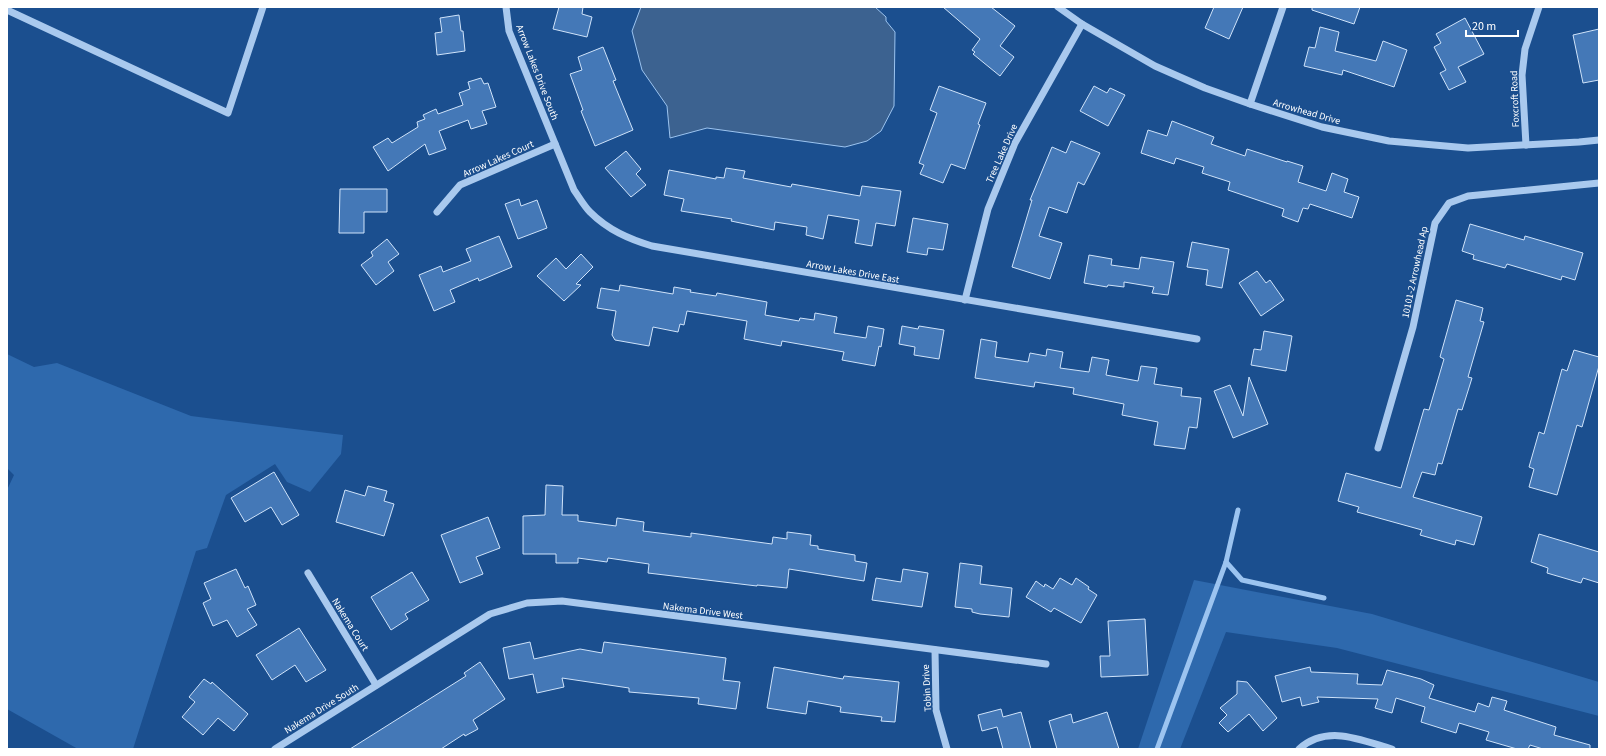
<svg xmlns="http://www.w3.org/2000/svg" width="1606" height="756" font-family="'Source Sans 3',sans-serif">
<style>
.green{fill:#2e69ad}
.water{fill:#3c6290;stroke:#9cc4f0}
.lines{fill:none;stroke-linecap:round;stroke-linejoin:round}
.stream{stroke:#9cc4f0;stroke-width:5}
.building{fill:#4478b7;stroke:#cfe3fa}
.minor{stroke:#a9c9ee;stroke-width:7}
.labels{text-anchor:middle;stroke-width:3;stroke-linejoin:round;paint-order:stroke}
.street-label{font-size:10px;fill:#fff;stroke:#1b4f8f}
</style>
<rect width="100%" height="100%" fill="#1b4f8f"/>
<g class="green">
<polygon points="7,354 34,367 57,363 191,416 343,435 341,454 310,492 287,482 275,464 226,495 207,548 196,551 133,749 78,749 7,709 7,490 14,475 7,468"/>
<polygon points="1194,580 1372,614 1599,682 1599,716 1337,648 1226,632 1180,749 1138,749"/>
</g>
<polygon class="water" points="641,7 875,7 886,17 886,21 895,32 894,106 881,131 867,141 845,147 707,128 670,138 667,106 642,70 632,31"/>
<g class="lines">
<g class="stream">
<polyline points="1226,562 1242,580 1324,598"/>
<polyline points="1157,749 1226,562 1238,510"/>
</g>
</g>
<g class="building">
<polygon points="559,7 583,7 582,14 592,17 587,37 553,29"/>
<polygon points="943,7 991,7 1015,26 1000,46 1014,57 1000,76 973,54 975,52 972,50 980,39"/>
<polygon points="1214,7 1243,7 1229,39 1205,28"/>
<polygon points="1312,7 1360,7 1354,24 1312,10"/>
<polygon points="459,15 461,31 463,31 465,51 437,55 435,33 442,32 440,18"/>
<polygon points="1465,18 1484,54 1458,67 1466,82 1449,90 1440,73 1446,70 1434,47 1441,43 1436,34"/>
<polygon points="1320,27 1339,32 1335,51 1376,61 1383,41 1407,50 1394,87 1343,70 1342,75 1304,66 1309,47 1315,48"/>
<polygon points="1599,29 1599,80 1583,83 1573,35"/>
<polygon points="603,47 616,80 613,81 633,130 595,146 581,111 583,110 570,74 582,70 578,57"/>
<polygon points="481,78 484,84 488,83 496,107 482,111 487,124 471,129 468,120 439,131 446,149 429,155 425,144 388,171 373,147 388,138 392,143 418,127 417,122 425,119 423,115 436,109 438,114 463,105 459,93 470,89 468,82"/>
<polygon points="939,86 986,103 978,124 980,125 965,169 951,164 943,183 920,174 924,165 919,163 937,113 930,110"/>
<polygon points="1094,86 1107,93 1110,88 1125,95 1108,126 1080,111"/>
<polygon points="1172,121 1214,137 1211,144 1245,156 1247,149 1287,162 1287,161 1303,166 1298,182 1326,191 1332,173 1348,179 1344,192 1359,197 1352,218 1310,204 1308,209 1303,208 1298,222 1282,216 1284,209 1228,190 1230,182 1202,173 1204,167 1176,158 1174,164 1141,153 1148,130 1167,136"/>
<polygon points="1071,141 1100,153 1084,185 1078,182 1067,213 1049,207 1039,236 1062,243 1050,279 1012,267 1032,200 1030,200 1052,147 1066,153"/>
<polygon points="626,151 641,169 636,174 646,185 631,197 605,168"/>
<polygon points="726,168 745,171 743,178 791,187 792,184 860,196 862,186 901,191 895,226 876,223 872,246 855,243 859,220 828,215 823,239 806,235 807,227 775,222 774,230 731,221 732,219 681,211 684,199 664,195 669,170 716,179 716,177 724,178"/>
<polygon points="340,189 387,189 387,212 364,212 364,233 339,233"/>
<polygon points="519,199 521,206 537,200 547,228 518,239 505,204"/>
<polygon points="913,218 948,224 943,250 928,248 927,255 907,252"/>
<polygon points="1470,224 1524,240 1525,236 1583,253 1575,280 1562,276 1561,280 1507,264 1505,268 1473,259 1474,255 1462,251"/>
<polygon points="499,236 512,267 479,281 478,278 450,290 455,302 434,311 419,275 441,266 443,272 471,261 466,249"/>
<polygon points="387,239 399,254 388,262 394,271 376,285 361,265 373,256 371,252"/>
<polygon points="1192,242 1229,249 1222,288 1206,285 1208,270 1187,267"/>
<polygon points="581,254 593,267 576,284 581,285 564,301 537,276 556,258 566,269"/>
<polygon points="1089,255 1112,259 1111,265 1139,269 1141,257 1174,262 1168,295 1152,293 1154,287 1124,282 1124,287 1108,285 1107,287 1084,283"/>
<polygon points="1257,271 1266,283 1270,280 1284,300 1261,316 1239,283"/>
<polygon points="620,285 673,294 674,287 691,290 690,292 716,296 717,293 767,302 765,315 799,321 800,318 814,320 815,313 837,317 834,333 866,338 868,326 884,329 881,347 879,346 875,366 842,360 844,352 782,341 781,346 744,339 747,321 687,311 684,325 680,324 678,332 653,327 649,346 615,340 612,335 616,311 597,308 601,288 619,291"/>
<polygon points="1456,300 1483,308 1480,321 1484,322 1468,377 1472,378 1462,410 1458,409 1442,464 1438,463 1435,475 1422,472 1413,497 1482,517 1474,545 1456,540 1455,545 1420,535 1422,530 1357,512 1359,507 1338,501 1346,473 1401,488 1424,409 1429,410 1444,359 1440,357"/>
<polygon points="902,326 918,329 919,326 944,330 939,359 914,355 915,347 899,344"/>
<polygon points="1264,331 1292,336 1286,371 1251,365 1254,349 1261,350"/>
<polygon points="981,339 997,342 995,357 1028,362 1030,353 1046,356 1047,349 1063,352 1060,368 1089,372 1092,357 1109,360 1106,375 1138,381 1141,366 1157,368 1154,384 1182,388 1181,396 1201,398 1197,428 1189,427 1185,449 1154,445 1158,422 1122,415 1124,404 1073,394 1074,388 1035,382 1034,387 975,378"/>
<polygon points="1574,350 1599,357 1599,366 1582,427 1577,425 1557,495 1529,487 1534,469 1529,467 1539,432 1544,434 1562,369 1567,371"/>
<polygon points="1249,377 1268,424 1233,438 1214,391 1230,385 1243,416"/>
<polygon points="274,472 299,515 282,525 271,507 245,522 231,498"/>
<polygon points="546,485 563,486 562,515 578,515 578,521 616,526 617,518 644,522 643,531 691,537 691,533 772,544 773,537 787,539 787,532 811,535 810,545 818,546 818,549 855,555 855,561 867,563 864,581 789,569 787,588 757,585 757,586 648,573 649,564 608,558 607,562 578,558 578,563 556,563 556,554 523,554 523,516 545,515"/>
<polygon points="368,486 387,491 384,501 394,504 384,536 336,522 345,490 365,496"/>
<polygon points="488,517 500,548 476,557 483,574 460,583 441,535"/>
<polygon points="1539,534 1599,552 1599,583 1583,578 1581,583 1547,573 1548,568 1531,562"/>
<polygon points="960,563 982,566 980,584 1012,588 1009,617 980,614 972,612 972,609 955,607"/>
<polygon points="236,569 245,588 248,586 256,605 247,609 257,625 237,637 227,620 213,626 203,603 211,599 204,583"/>
<polygon points="903,569 928,573 922,607 872,600 876,578 901,582"/>
<polygon points="412,572 429,600 405,614 408,619 391,630 371,597"/>
<polygon points="1060,578 1072,585 1076,578 1089,587 1088,589 1097,595 1081,623 1054,608 1051,612 1026,597 1036,581 1044,587 1045,584 1053,589"/>
<polygon points="1145,619 1148,675 1101,677 1100,656 1110,656 1108,621"/>
<polygon points="299,628 326,670 306,682 295,665 272,680 256,655"/>
<polygon points="530,642 534,659 580,649 602,653 604,642 726,658 723,680 740,682 736,709 698,704 699,698 629,692 629,688 562,678 564,687 537,693 533,674 509,679 503,648"/>
<polygon points="480,662 505,699 473,720 478,729 465,736 464,734 441,749 350,749 466,676 464,673"/>
<polygon points="774,667 843,679 844,676 899,682 895,722 881,721 882,717 840,712 841,707 808,701 806,714 767,708"/>
<polygon points="1310,667 1311,672 1358,674 1357,684 1382,685 1387,670 1421,679 1434,685 1429,698 1475,712 1478,703 1489,707 1492,697 1507,701 1504,710 1556,727 1554,735 1590,745 1590,749 1543,749 1530,745 1528,749 1517,749 1486,740 1489,732 1459,723 1456,733 1421,722 1425,707 1396,698 1392,713 1375,708 1378,699 1317,697 1319,702 1302,706 1300,697 1282,702 1275,676"/>
<polygon points="204,679 211,684 212,682 248,714 234,731 218,718 203,735 182,717 195,702 189,697"/>
<polygon points="1237,681 1247,682 1277,718 1263,731 1249,714 1228,732 1219,723 1227,715 1220,708 1237,694"/>
<polygon points="1001,709 1003,717 1021,712 1031,749 1003,749 997,727 982,731 978,715"/>
<polygon points="1107,712 1119,749 1057,749 1049,721 1071,714 1073,723"/>
</g>
<g class="lines">
<g class="minor">
<path d="M506 7 509 31 574 190C579 197 584 206 590 212 608 230 629 239 652 246L1197 339"/>
<polyline points="1058,7 1082,24 1155,66 1205,88 1250,104 1322,127 1389,141 1468,148 1579,142 1599,140"/>
<polyline points="7,10 228,113 263,7"/>
<polyline points="1250,104 1283,7"/>
<polyline points="1526,145 1522,75 1525,49 1539,7"/>
<polyline points="437,212 460,185 555,144"/>
<polyline points="965,300 988,209 1015,143 1082,24"/>
<polyline points="1378,448 1413,327 1435,223 1449,203 1468,196 1599,183"/>
<polyline points="308,573 376,685"/>
<polyline points="935,650 936,710 947,749"/>
<polyline points="275,749 490,614 527,603 562,601 1046,664"/>
<path d="M1299 749C1327 724 1361 740 1392 749"/>
</g>
</g>
<g class="labels">
<g class="street-label">
<text transform="translate(538 72) rotate(69)" y="4">Arrow Lakes Drive South</text>
<text transform="translate(1514 99) rotate(-92)" y="4">Foxcroft Road</text>
<text transform="translate(1307 111) rotate(16)" y="4">Arrowhead Drive</text>
<text transform="translate(1001 153) rotate(-66)" y="4">Tree Lake Drive</text>
<text transform="translate(498 158) rotate(-24)" y="4">Arrow Lakes Court</text>
<text transform="translate(853 271) rotate(10)" y="4">Arrow Lakes Drive East</text>
<text transform="translate(1414 272) rotate(-78)" y="4">10101-2 Arrowhead Ap</text>
<text transform="translate(703 610) rotate(7)" y="4">Nakema Drive West</text>
<text transform="translate(351 624) rotate(58)" y="4">Nakema Court</text>
<text transform="translate(926 688) rotate(-93)" y="4">Tobin Drive</text>
<text transform="translate(321 708) rotate(-32)" y="4">Nakema Drive South</text>
</g>
</g>
<rect width="1606" height="756" fill="none" stroke="#ffffff" stroke-width="16"/>
<path d="M1466 30v6h52v-6" fill="none" stroke="#ffffff" stroke-width="2"/>
<text x="1472" y="30" font-size="12" fill="#ffffff" stroke="#1b4f8f" stroke-width="3" paint-order="stroke">20 m</text>
</svg>
